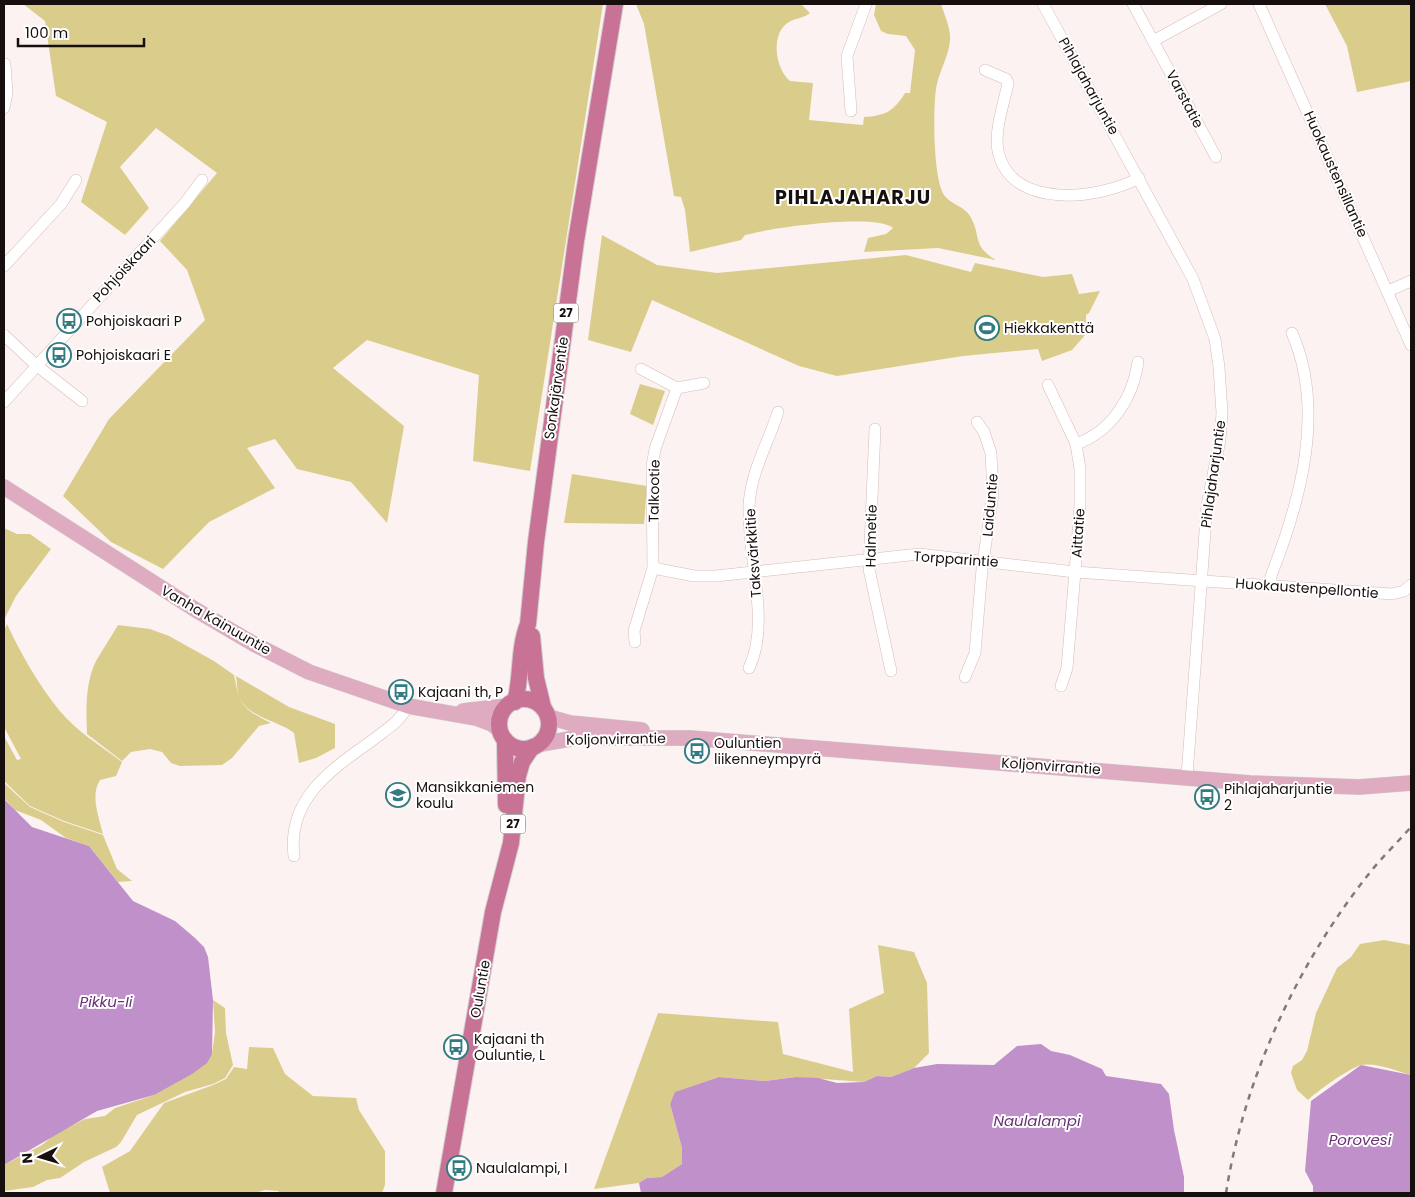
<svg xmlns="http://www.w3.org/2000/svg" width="1415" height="1197" font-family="Poppins,sans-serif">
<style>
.green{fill:#dacd8c}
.water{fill:#bf90ca}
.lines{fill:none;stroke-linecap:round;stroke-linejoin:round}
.minor-casing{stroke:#d3bcb9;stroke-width:12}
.major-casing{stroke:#d1cfcf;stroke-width:16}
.highway-casing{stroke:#d1cfcf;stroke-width:18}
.minor{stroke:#fff;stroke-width:11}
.major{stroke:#deabc0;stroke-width:15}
.highway{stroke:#c87396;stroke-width:16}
.rail{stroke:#827978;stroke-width:2.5;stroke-dasharray:6 6;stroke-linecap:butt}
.labels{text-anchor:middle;stroke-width:4;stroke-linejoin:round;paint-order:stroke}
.shield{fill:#fff;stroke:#5d5756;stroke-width:1}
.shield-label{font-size:12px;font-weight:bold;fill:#170f0e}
.street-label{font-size:14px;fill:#170f0e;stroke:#fff}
.poi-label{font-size:14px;fill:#170f0e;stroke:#fff;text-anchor:start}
.water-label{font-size:15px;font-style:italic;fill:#683075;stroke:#fff}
.district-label{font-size:19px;font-weight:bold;letter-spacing:1px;fill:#170f0e;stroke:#fff}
</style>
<rect width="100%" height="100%" fill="#fcf2f1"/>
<g class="green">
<polygon points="23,4 603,4 530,471 473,461 479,375 367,340 333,368 404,426 387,523 351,482 297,469 275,439 247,448 275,488 209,522 163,569 111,542 63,496 109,419 205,320 187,270 160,241 217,173 156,128 120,167 149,208 125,235 81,202 107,122 56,96 45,21"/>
<path d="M636 4H801L810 13C804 18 796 18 789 22 770 33 775 69 790 81L813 83 809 120 863 125 864 117C885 116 894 111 905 93H910L915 50 906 36 888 34 881 31 874 15 876 4H941C944 14 950 26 950 37 951 52 938 73 936 89 933 110 933 177 944 195 950 204 964 206 970 216 982 236 971 245 996 260L938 248 864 252 868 238 886 234 893 228C875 213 770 228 745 235L741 240 690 252 685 210 681 197 674 196 644 24Z"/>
<polygon points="1325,4 1411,4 1411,81 1357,92 1347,46"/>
<polygon points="602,235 657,265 717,273 906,255 971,272 975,263 1043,277 1072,274 1079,294 1100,291 1089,313 1086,315 1086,334 1072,350 1042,361 1038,349 963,356 837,376 799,366 652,300 631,352 588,340"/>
<polygon points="640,384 665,391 653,425 630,414"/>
<polygon points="572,474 647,486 644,524 564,523"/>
<polygon points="4,528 17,534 30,534 51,549 16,596 4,620"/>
<path d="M7 624C21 654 38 684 59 710 76 731 101 746 122 762L116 776 100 780C90 795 99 818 103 834L64 821 30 806 4 781V736L17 760 21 759 4 727V631Z"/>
<path d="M118 625 150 629 169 636 214 661 234 675C240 706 243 709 271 723L259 726 232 758 222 765 180 766 171 763 162 752 150 749 131 752 122 761 87 734C86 711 85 683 96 661 103 649 111 637 118 625Z"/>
<path d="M236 676 289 707 335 724V748L316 758 299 763 294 733C279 721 246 717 239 696 237 690 237 682 236 676Z"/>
<polygon points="4,783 30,807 64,822 103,835 117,869 132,881 118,882 89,846 66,838 41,820 15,810 4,798"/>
<path d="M1384 940 1411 945V1075C1397 1071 1376 1062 1361 1065 1350 1068 1317 1091 1308 1100L1297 1090 1291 1073 1293 1066 1302 1060 1307 1051 1316 1013 1337 968 1351 957 1360 944Z"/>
<polygon points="878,945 914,952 927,983 929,1053 914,1068 891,1077 877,1076 864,1082 796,1077 765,1081 719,1077 676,1092 670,1104 682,1148 682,1164 662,1177 647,1178 639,1183 594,1189 658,1013 778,1022 783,1054 853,1072 849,1009 884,993"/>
<polygon points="213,1000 225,1008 226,1033 233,1065 225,1078 213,1084 185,1092 137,1115 121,1142 116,1147 84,1162 60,1178 47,1180 33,1187 4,1191 4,1165 42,1145 55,1134 85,1119 105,1116 115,1108 154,1095 212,1054 215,1032"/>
<polygon points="249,1047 273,1048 285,1074 313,1096 356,1098 359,1110 385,1151 385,1185 382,1193 280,1193 278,1191 265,1190 255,1193 110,1193 102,1167 130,1151 164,1103 213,1085 226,1079 234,1067 247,1069"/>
</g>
<g class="water">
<polygon points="4,799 32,827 89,846 133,901 175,921 195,938 204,947 208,957 213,1000 212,1054 207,1063 192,1074 154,1095 97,1111 4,1165"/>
<polygon points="1041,1044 1051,1051 1070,1055 1102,1069 1106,1076 1161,1084 1169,1094 1174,1130 1184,1177 1184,1193 641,1193 639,1183 647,1178 662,1177 682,1164 682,1148 670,1104 675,1092 719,1077 765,1081 796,1077 818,1078 837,1083 864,1082 877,1076 891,1077 914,1068 937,1064 994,1065 1017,1046"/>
<polygon points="1361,1065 1411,1075 1411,1193 1313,1193 1313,1186 1305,1171 1311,1101"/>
</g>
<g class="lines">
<defs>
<g id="minor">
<polyline points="1043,4 1193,279 1215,339 1219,367 1222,413 1220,440 1207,505 1187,776"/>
<polyline points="1133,4 1216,157"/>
<polyline points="1259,4 1411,345"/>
<polyline points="1153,41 1221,4"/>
<path d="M985 70 1006 79 1008 83C1004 104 994 130 998 151 1011 211 1100 199 1139 178"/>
<polyline points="4,108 7,93 5,64"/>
<polyline points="851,111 847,56 866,4"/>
<polyline points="4,266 61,204 76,180"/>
<polyline points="1388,291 1411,281"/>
<polyline points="4,335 36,365 82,401"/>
<polyline points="641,369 677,388 704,383"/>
<polyline points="1048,385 1076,444 1080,469 1080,505 1075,572 1067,668 1061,686"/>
<polyline points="4,402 185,203 202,180"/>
<polyline points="875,429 869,569 891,671"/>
<path d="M1076 444C1111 432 1133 398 1138 362"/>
<polyline points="653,568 694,576 716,576 919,554 1075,572 1392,594 1404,591 1411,585"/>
<path d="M1270 585 1271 576C1300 502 1326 411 1292 333"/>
<polyline points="635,642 634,631 653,568 652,466 655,449 677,388"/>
<path d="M749 668C771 623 747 556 749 507 750 473 768 444 778 412"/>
<polyline points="965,677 975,653 982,569 993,494 991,453 984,432 977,422"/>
<path d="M294 856C287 800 329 771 370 742 385 730 399 723 408 706"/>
</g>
<g id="major">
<polyline points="4,487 196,610 254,644 309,672 408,706 476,718 492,724 499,730"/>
<polyline points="463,711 506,706"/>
<polyline points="549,717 570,723 642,730"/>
<polyline points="541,744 575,738 690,738 1250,783 1359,787 1411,783"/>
</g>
<g id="highway">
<polyline points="532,636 536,678 543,707"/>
<circle cx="524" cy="724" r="25"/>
<path d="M515 702C522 676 518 649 528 624L536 542 576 241 615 4"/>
<polyline points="505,740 506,805"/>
<polyline points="444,1193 493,912 511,843 518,776 522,762 532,747"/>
</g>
</defs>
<use href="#minor" class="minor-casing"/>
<use href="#major" class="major-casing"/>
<use href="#highway" class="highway-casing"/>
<use href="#minor" class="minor"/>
<use href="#major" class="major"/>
<use href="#highway" class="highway"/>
<path class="rail" d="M1226 1193C1244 1079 1296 966 1368 875 1381 858 1397 843 1411 827"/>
</g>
<defs>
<symbol id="bus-ring" viewBox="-11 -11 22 22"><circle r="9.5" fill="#fff" stroke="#327b81" stroke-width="1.5"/><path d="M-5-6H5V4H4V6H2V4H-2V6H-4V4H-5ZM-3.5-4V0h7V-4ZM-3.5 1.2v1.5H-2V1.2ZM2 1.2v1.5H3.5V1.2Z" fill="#327b81"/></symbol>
<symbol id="stadium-ring" viewBox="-11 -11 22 22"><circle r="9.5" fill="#fff" stroke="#327b81" stroke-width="1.5"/><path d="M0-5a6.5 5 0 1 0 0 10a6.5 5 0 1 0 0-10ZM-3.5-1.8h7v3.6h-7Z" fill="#327b81"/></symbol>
<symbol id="school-ring" viewBox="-11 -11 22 22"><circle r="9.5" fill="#fff" stroke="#327b81" stroke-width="1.5"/><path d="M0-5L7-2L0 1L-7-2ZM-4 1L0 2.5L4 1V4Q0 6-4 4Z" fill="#327b81"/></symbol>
</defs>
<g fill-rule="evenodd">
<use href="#bus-ring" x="55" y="307" width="28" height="28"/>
<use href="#stadium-ring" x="973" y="314" width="28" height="28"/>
<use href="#bus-ring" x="45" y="341" width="28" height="28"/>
<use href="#bus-ring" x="387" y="678" width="28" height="28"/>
<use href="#bus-ring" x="683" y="737" width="28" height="28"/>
<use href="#school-ring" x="384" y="781" width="28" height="28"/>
<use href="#bus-ring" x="1193" y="783" width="28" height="28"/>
<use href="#bus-ring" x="442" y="1033" width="28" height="28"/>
<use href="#bus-ring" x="445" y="1154" width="28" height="28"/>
</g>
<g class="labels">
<g class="shield">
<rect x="553.5" y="303.5" width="25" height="19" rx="4"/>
<rect x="500.5" y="814.5" width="25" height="19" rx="4"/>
</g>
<g class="shield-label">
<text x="566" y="317">27</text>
<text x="513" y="828">27</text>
</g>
<g class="street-label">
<text transform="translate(1089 86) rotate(61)" y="5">Pihlajaharjuntie</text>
<text transform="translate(1185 99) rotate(62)" y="5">Varstatie</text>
<text transform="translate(1336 174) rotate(66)" y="5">Huokaustensillantie</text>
<text transform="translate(124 269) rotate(-47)" y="5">Pohjoiskaari</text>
<text transform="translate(556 388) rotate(-82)" y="5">Sonkajärventie</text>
<text transform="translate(1213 474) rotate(-82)" y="5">Pihlajaharjuntie</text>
<text transform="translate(654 491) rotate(-89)" y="5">Talkootie</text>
<text transform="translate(990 505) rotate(-85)" y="5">Laiduntie</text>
<text transform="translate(1078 533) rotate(-86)" y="5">Aittatie</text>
<text transform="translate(871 536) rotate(-89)" y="5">Halmetie</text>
<text transform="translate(753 553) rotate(-94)" y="5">Taksvärkkitie</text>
<text transform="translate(956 559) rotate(4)" y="5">Torpparintie</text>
<text transform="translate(1307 588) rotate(4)" y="5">Huokaustenpellontie</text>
<text transform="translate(216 620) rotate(30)" y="5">Vanha Kainuuntie</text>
<text transform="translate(616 739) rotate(-1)" y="5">Koljonvirrantie</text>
<text transform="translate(1051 766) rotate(4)" y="5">Koljonvirrantie</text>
<text transform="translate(480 989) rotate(-80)" y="5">Ouluntie</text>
</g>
<g class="poi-label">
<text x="86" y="326">Pohjoiskaari P</text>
<text x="1004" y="333">Hiekkakenttä</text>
<text x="76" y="360">Pohjoiskaari E</text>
<text x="418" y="697">Kajaani th, P</text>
<text x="714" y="748">Ouluntien<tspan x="714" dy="16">liikenneympyrä</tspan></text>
<text x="416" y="792">Mansikkaniemen<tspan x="416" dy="16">koulu</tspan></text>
<text x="1224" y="794">Pihlajaharjuntie<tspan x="1224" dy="16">2</tspan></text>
<text x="474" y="1044">Kajaani th<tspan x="474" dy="16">Ouluntie, L</tspan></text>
<text x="476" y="1173">Naulalampi, I</text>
</g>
<g class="water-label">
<text x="106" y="1007">Pikku-Ii</text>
<text x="1037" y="1126">Naulalampi</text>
<text x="1360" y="1145">Porovesi</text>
</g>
<g class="district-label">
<text x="853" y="204">PIHLAJAHARJU</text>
</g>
</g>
<rect width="1415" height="1197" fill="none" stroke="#170f0e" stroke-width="10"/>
<g transform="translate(40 1157) rotate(265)" stroke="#ffffff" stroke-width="4" paint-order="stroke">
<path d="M0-4L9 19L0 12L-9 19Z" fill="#170f0e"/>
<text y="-8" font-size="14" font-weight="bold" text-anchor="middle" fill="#170f0e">N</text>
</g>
<path d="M18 38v8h126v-8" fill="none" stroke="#170f0e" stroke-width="2.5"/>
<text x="25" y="38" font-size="15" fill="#170f0e" stroke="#ffffff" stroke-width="4" paint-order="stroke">100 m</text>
</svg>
